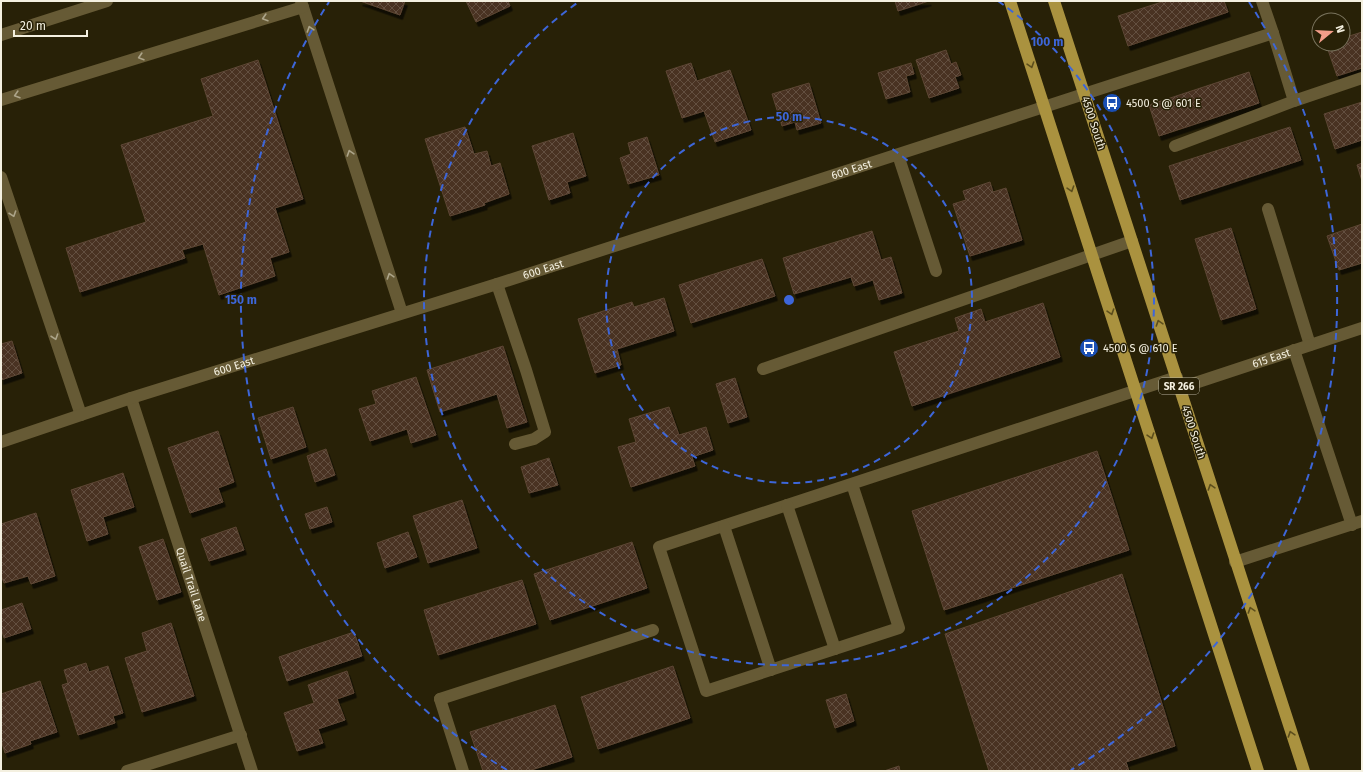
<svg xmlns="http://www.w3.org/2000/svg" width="1363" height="772" font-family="'Fira Sans',sans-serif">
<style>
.building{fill:url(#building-cross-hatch);stroke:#5d4634;filter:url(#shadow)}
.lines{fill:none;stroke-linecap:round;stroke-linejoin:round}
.lane{stroke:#665a35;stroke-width:12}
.street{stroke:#665a35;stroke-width:12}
.primary{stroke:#aa923f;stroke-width:12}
.oneway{stroke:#ada58a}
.oneway2{stroke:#5c4e1d}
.ring{fill:none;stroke:#3d66d9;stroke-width:2;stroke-dasharray:7 5}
.labels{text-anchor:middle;stroke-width:3;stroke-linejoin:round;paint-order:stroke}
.shield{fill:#282107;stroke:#b7b29f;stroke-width:1}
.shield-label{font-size:10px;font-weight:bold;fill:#f4f0e0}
.poi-label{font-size:11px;fill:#f4f0e0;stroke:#282107;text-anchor:start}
.street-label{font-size:11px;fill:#f4f0e0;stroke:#282107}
.centre{fill:#3d66d9;stroke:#282107;stroke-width:2}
.ring-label{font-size:12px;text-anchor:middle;font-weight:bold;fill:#3d66d9;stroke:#282107;stroke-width:3;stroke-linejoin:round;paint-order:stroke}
</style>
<defs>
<pattern id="building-cross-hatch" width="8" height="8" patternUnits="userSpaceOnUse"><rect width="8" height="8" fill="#483221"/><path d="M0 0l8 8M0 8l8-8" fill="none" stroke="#635041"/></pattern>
<filter id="shadow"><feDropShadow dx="2.5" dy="4.5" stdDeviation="0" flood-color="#0009"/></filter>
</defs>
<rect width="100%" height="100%" fill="#282107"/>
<g class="building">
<polygon points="360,1 405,1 400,15"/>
<polygon points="466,1 508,1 510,6 476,22"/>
<polygon points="895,1 929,1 898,11"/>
<polygon points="1165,1 1224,1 1228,12 1128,46 1118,16"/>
<polygon points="1362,32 1362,68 1337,76 1326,44 1343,44 1343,38"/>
<polygon points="946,50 951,64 956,62 961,75 955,77 959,88 929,98 916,60"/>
<polygon points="258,60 303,199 275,208 289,252 270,258 275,276 219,295 203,244 182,250 185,258 80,292 66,248 146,222 121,145 213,116 201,79"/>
<polygon points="691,63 697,81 730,70 751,130 715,142 704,111 682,118 666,71"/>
<polygon points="911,63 914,74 906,76 910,92 886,99 878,73"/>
<polygon points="1249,72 1259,103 1159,136 1149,105"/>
<polygon points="809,83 821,123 797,130 795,122 782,126 772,94"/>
<polygon points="1362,102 1362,140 1335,149 1324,114"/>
<polygon points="465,127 474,154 487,151 491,166 500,163 509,194 484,203 485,205 450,216 425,139"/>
<polygon points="1290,127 1301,160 1180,200 1169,166"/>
<polygon points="573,133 586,176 567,182 570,193 549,200 532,146"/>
<polygon points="647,137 659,175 628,184 620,158 631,154 628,143"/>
<polygon points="1362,163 1362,181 1357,165"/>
<polygon points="990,182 993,192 1006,188 1022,240 970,256 953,204 966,200 963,191"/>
<polygon points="1362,224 1362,263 1339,270 1327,236"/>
<polygon points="1231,228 1256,309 1221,320 1195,239"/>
<polygon points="872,231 881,260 891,257 902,293 879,300 873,280 854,286 851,277 794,294 783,258"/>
<polygon points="762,259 775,296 691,323 679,285"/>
<polygon points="664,298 674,331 617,349 621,365 595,373 578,319 632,302 634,307"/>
<polygon points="1043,303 1060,357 912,406 894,352 959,331 955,318 981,309 985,322"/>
<polygon points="12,341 22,373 1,380 1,344"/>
<polygon points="503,346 527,422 507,428 497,394 440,412 427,370"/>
<polygon points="416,377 436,435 411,443 407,429 370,441 359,409 376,404 372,391"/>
<polygon points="735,378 747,417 728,423 716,384"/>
<polygon points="293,407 306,447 271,459 258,418"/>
<polygon points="669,407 679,435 706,427 713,450 692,457 695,466 631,487 618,447 636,442 629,419"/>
<polygon points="218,431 234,482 218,488 223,502 190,513 168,448"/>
<polygon points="326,449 335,475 315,482 307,456"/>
<polygon points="1097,451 1129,550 944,610 912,511"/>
<polygon points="549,458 558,485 529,493 521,467"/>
<polygon points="123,473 134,507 103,517 108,534 87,541 71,490"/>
<polygon points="462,500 477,548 428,563 413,516"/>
<polygon points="327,507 332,522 310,529 305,514"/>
<polygon points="36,513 55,576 31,584 28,576 4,583 1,575 1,524"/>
<polygon points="236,527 244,550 209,561 201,539"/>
<polygon points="408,532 417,557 385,568 377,543"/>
<polygon points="163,539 181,592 157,600 139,547"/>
<polygon points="632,542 647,588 550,620 534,574"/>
<polygon points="1122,574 1175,746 1126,762 1129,771 989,771 945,634"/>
<polygon points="522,580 536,624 438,655 424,610"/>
<polygon points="22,603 31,629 4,638 1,628 1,610"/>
<polygon points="171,623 194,696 142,712 125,658 147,651 142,633"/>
<polygon points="354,632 362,656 287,681 279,657"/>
<polygon points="86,663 89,672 108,666 123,713 113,716 115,723 78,735 62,685 68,683 64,670"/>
<polygon points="673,666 690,718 598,749 581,697"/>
<polygon points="347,671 354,693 337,699 345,720 318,729 323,743 297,751 284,713 314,703 308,685"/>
<polygon points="40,681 57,732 30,741 31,744 5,753 1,740 1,694"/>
<polygon points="846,694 854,721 835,728 826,700"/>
<polygon points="555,705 572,757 528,771 483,771 470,732"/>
<polygon points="899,766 900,771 884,771"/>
</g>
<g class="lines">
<g class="lane">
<polyline points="301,1 402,313"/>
<polyline points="1273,33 1294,101"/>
<polyline points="1,35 107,1"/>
<polyline points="1084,94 1273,33 1262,1"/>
<polyline points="1,100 303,7"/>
<polyline points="1175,146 1294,101 1362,78"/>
<polyline points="898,155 936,271"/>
<polyline points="1,177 81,415"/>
<polyline points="1268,209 1310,345"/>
<polyline points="497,284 526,370 545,432 534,439 515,444"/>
<polyline points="1294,350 1352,525"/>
<polyline points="763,369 1132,241"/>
<polyline points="852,484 899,628 706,691 659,547 1177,377"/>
<polyline points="787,505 835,649"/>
<polyline points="724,526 771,670"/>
<polyline points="1235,562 1362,521"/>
<polyline points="440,699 653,630"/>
</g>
<g class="street">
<path id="s1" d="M1180 388 1362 328"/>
<path id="s2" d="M131 398 252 771"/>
<path id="s3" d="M1 442 131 398 497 284 1084 94"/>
<polyline points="440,699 463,771"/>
<polyline points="127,771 241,735"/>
</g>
<g class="primary">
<polyline points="1010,1 1258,771"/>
<polyline points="1054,1 1304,771"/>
</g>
</g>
<defs><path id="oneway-chevron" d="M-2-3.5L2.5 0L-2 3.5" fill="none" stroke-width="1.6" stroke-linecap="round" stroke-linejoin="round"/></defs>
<g class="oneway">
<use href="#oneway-chevron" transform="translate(265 18) rotate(163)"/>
<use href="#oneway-chevron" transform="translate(310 29) rotate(-108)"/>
<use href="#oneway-chevron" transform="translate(141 57) rotate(163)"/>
<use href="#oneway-chevron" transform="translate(17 95) rotate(163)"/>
<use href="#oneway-chevron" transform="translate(350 153) rotate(-108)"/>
<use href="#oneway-chevron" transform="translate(13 214) rotate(71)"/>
<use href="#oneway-chevron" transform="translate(390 276) rotate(-108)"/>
<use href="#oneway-chevron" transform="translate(55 337) rotate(71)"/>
</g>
<g class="oneway2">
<use href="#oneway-chevron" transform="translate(1031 65) rotate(72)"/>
<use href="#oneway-chevron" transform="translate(1071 189) rotate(72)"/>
<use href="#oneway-chevron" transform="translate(1111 312) rotate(72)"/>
<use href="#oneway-chevron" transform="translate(1159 323) rotate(-108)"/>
<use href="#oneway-chevron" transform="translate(1151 436) rotate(72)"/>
<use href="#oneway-chevron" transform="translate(1211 487) rotate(-108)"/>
<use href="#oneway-chevron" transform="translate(1251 610) rotate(-108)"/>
<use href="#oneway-chevron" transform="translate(1291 734) rotate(-108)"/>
</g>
<g class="ring">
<circle cx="789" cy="300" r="183"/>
<path d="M998 1A365 365 0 1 1 580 1"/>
<path d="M507 770A548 548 0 0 1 329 2M1249 2A548 548 0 0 1 1071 770"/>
</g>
<defs>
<symbol id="bus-disc" viewBox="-11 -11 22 22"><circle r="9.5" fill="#1a4fb4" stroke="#282107"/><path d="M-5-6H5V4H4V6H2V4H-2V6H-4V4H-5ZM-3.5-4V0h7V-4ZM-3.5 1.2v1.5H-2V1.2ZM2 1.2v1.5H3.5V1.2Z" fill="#fff"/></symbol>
</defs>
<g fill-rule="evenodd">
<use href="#bus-disc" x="1101" y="92" width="22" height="22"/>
<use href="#bus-disc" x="1078" y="337" width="22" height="22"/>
</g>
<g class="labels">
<rect class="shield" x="1159" y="378" width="40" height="16" rx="3"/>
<g class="shield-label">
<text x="1179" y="390">SR 266</text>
</g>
<g class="poi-label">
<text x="1126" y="107">4500 S @ 601 E</text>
<text x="1103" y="352">4500 S @ 610 E</text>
</g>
<g class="street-label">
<text transform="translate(1094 123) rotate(72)" y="4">4500 South</text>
<text dy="4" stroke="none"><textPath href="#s3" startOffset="893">600 East</textPath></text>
<text dy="4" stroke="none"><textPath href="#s3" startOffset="569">600 East</textPath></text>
<text dy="4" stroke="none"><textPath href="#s1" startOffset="96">615 East</textPath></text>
<text dy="4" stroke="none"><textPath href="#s3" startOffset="245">600 East</textPath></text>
<text transform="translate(1194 432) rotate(72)" y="4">4500 South</text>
<text dy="4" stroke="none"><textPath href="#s2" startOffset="196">Quail Trail Lane</textPath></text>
</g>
</g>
<circle cx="789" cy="300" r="6" class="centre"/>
<g class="ring-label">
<text x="1047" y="46">100 m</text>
<text x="789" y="121">50 m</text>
<text x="241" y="304">150 m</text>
</g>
<rect width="1363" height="772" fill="none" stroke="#f4f0e0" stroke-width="4"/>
<g transform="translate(1331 32) rotate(72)"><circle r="19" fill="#282107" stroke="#7a745e"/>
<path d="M0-3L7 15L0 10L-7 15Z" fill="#f49e8a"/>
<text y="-6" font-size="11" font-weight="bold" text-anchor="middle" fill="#f4f0e0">N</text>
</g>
<path d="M14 30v6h73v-6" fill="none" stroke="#f4f0e0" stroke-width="2"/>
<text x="20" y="30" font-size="12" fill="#f4f0e0" stroke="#282107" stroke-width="3" paint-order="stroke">20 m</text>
</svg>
